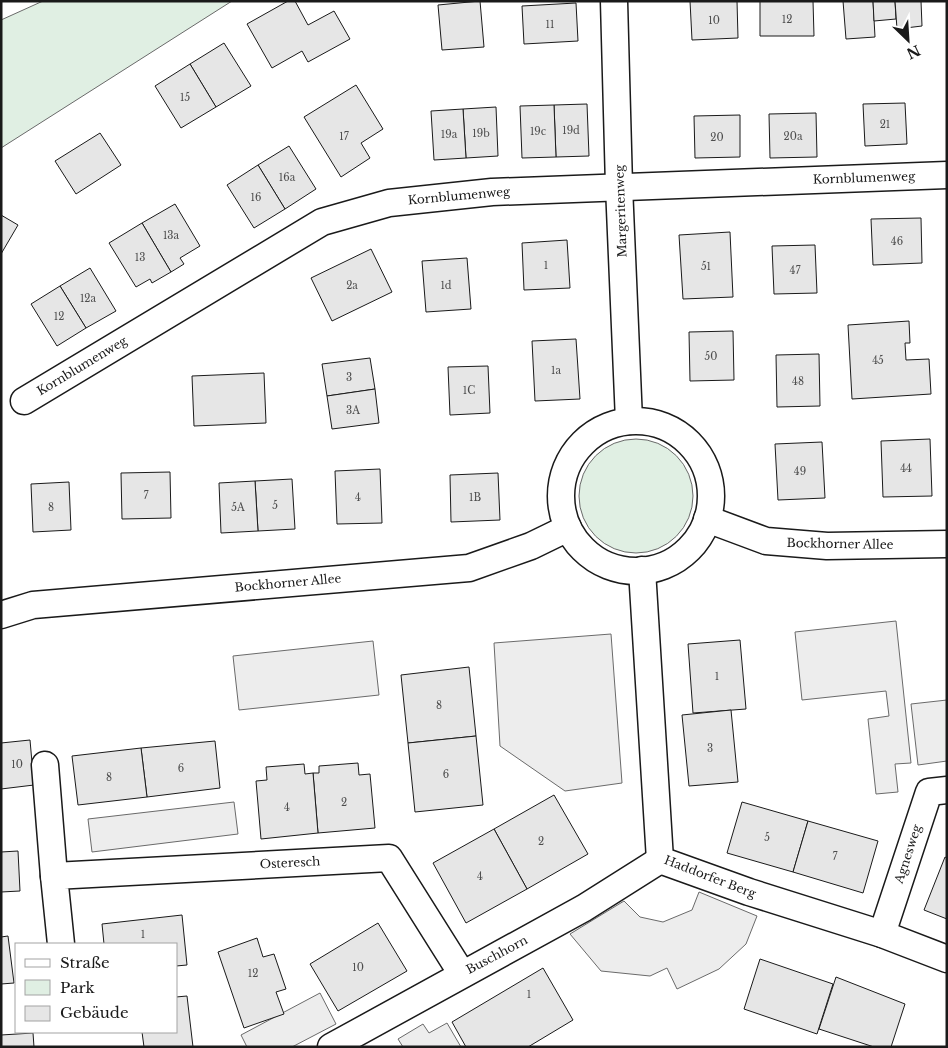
<svg xmlns="http://www.w3.org/2000/svg" width="948" height="1048" font-family="'Libre Baskerville',serif">
<style>
.green{fill:#e0efe3;stroke:#6a6a6a}
.parking{fill:#ededed;stroke:#6a6a6a}
.building{fill:#e6e6e6;stroke:#1a1a1a}
.lines{fill:none;stroke-linecap:round;stroke-linejoin:round}
.minor-casing{stroke:#1a1a1a;stroke-width:29}
.minor{stroke:#fff;stroke-width:26}
.labels{text-anchor:middle;stroke-width:4;stroke-linejoin:round;paint-order:stroke}
.number-label{font-size:10px;fill:#4d4d4d}
.street-label{font-size:12px;fill:#1a1a1a;stroke:#fff}
</style>
<rect width="100%" height="100%" fill="#fff"/>
<g class="green">
<polygon points="43,1 232,1 1,148 1,20"/>
<circle cx="636" cy="496" r="57"/>
</g>
<g class="parking">
<polygon points="896,621 911,763 895,764 898,792 876,794 868,719 889,716 886,691 802,700 795,632"/>
<polygon points="611,634 622,783 565,791 500,746 494,643"/>
<polygon points="373,641 379,695 239,710 233,656"/>
<polygon points="947,700 947,761 918,765 911,704"/>
<polygon points="234,802 238,834 92,852 88,819"/>
<polygon points="699,892 757,916 746,944 719,969 677,989 667,968 650,976 601,971 570,934 624,901 640,917 663,922 692,910"/>
<polygon points="320,993 336,1024 292,1047 247,1047 241,1035"/>
<polygon points="447,1023 461,1047 403,1047 398,1039 423,1024 429,1033"/>
</g>
<g class="building">
<polygon points="288,1 295,1 308,25 334,11 350,39 308,62 302,51 272,68 247,24"/>
<polygon points="480,1 484,47 442,50 438,5"/>
<polygon points="690,1 737,1 738,38 692,40"/>
<polygon points="760,1 813,1 814,36 760,36"/>
<polygon points="843,1 873,1 875,37 846,39"/>
<polygon points="873,1 895,1 896,19 874,21"/>
<polygon points="895,1 921,1 922,26 897,29"/>
<polygon points="576,3 578,41 524,44 522,6"/>
<polygon points="224,43 251,86 216,107 190,64"/>
<polygon points="190,64 216,107 181,128 155,86"/>
<polygon points="356,85 383,129 361,143 370,158 341,177 304,117"/>
<polygon points="905,103 907,144 865,146 863,104"/>
<polygon points="587,104 589,156 556,157 554,105"/>
<polygon points="554,105 556,157 522,158 520,106"/>
<polygon points="496,107 498,156 466,158 463,109"/>
<polygon points="463,109 466,158 434,160 431,111"/>
<polygon points="816,113 817,157 770,158 769,114"/>
<polygon points="740,115 740,157 695,158 694,116"/>
<polygon points="100,133 121,165 76,194 55,161"/>
<polygon points="289,146 316,189 285,209 258,165"/>
<polygon points="258,165 285,209 254,228 227,185"/>
<polygon points="175,204 200,246 180,258 184,264 171,272 142,223"/>
<polygon points="1,215 18,225 1,254"/>
<polygon points="921,218 922,263 873,265 871,219"/>
<polygon points="142,223 171,272 152,283 150,279 136,287 109,243"/>
<polygon points="730,232 733,297 683,299 679,235"/>
<polygon points="567,240 570,288 524,290 522,243"/>
<polygon points="815,245 817,293 774,294 772,246"/>
<polygon points="371,249 392,292 332,321 311,278"/>
<polygon points="467,258 471,309 426,312 422,261"/>
<polygon points="90,268 116,311 86,328 60,286"/>
<polygon points="60,286 86,328 57,346 31,304"/>
<polygon points="909,321 910,343 905,343 906,360 929,359 931,394 852,399 848,325"/>
<polygon points="733,331 734,380 690,381 689,332"/>
<polygon points="576,339 580,399 535,401 532,341"/>
<polygon points="819,354 820,406 777,407 776,355"/>
<polygon points="370,358 375,389 327,396 322,364"/>
<polygon points="488,366 490,413 450,415 448,367"/>
<polygon points="264,373 266,423 194,426 192,376"/>
<polygon points="375,389 379,423 332,429 327,396"/>
<polygon points="930,439 932,496 883,497 881,441"/>
<polygon points="822,442 825,498 778,500 775,444"/>
<polygon points="380,469 382,523 337,524 335,471"/>
<polygon points="170,472 171,518 122,519 121,473"/>
<polygon points="498,473 500,520 451,522 450,475"/>
<polygon points="292,479 295,529 258,531 255,481"/>
<polygon points="255,481 258,531 221,533 219,483"/>
<polygon points="69,482 71,530 33,532 31,484"/>
<polygon points="740,640 746,709 693,713 688,644"/>
<polygon points="469,667 476,736 408,743 401,675"/>
<polygon points="731,710 738,782 689,786 682,715"/>
<polygon points="476,736 483,805 415,812 408,743"/>
<polygon points="30,740 34,785 1,789 1,743"/>
<polygon points="215,741 220,788 147,797 141,748"/>
<polygon points="141,748 147,797 78,805 72,756"/>
<polygon points="358,763 359,775 370,774 375,828 318,833 313,773 319,773 319,766"/>
<polygon points="304,764 305,774 313,773 318,833 261,839 256,781 267,780 266,767"/>
<polygon points="554,795 588,854 527,889 494,829"/>
<polygon points="742,802 808,821 793,872 727,853"/>
<polygon points="808,821 878,841 863,893 793,872"/>
<polygon points="494,829 527,889 466,923 433,863"/>
<polygon points="18,851 20,891 1,892 1,852"/>
<polygon points="945,857 947,858 947,919 924,910"/>
<polygon points="182,915 187,965 176,966 176,944 104,944 102,924"/>
<polygon points="378,923 407,971 338,1011 310,964"/>
<polygon points="8,936 14,983 1,984 1,937"/>
<polygon points="257,938 263,957 274,954 286,989 276,992 284,1014 244,1028 218,952"/>
<polygon points="760,959 833,984 817,1034 744,1009"/>
<polygon points="543,968 573,1020 528,1047 466,1047 452,1022"/>
<polygon points="836,977 905,1004 891,1047 874,1047 819,1029"/>
<polygon points="187,996 193,1047 144,1047 142,1032 176,1032 176,997"/>
<polygon points="33,1033 34,1047 1,1047 1,1035"/>
</g>
<g class="lines">
<defs>
<g id="minor">
<polyline points="614,1 619,186 629,421"/>
<polyline points="24,401 322,222 389,203 492,192 947,175"/>
<circle cx="636" cy="496" r="75"/>
<polyline points="707,519 766,541 827,546 947,544"/>
<polyline points="642,570 660,860 749,892 882,934 947,959"/>
<polyline points="1,615 33,605 469,568 531,546 568,528"/>
<polyline points="45,765 54,876"/>
<polyline points="882,934 929,792 947,790"/>
<polyline points="61,944 54,876 389,858 462,974"/>
<polyline points="331,1047 584,908 660,860"/>
</g>
</defs>
<use href="#minor" class="minor-casing"/>
<use href="#minor" class="minor"/>
</g>
<g class="labels">
<g class="number-label">
<text x="787" y="23">12</text>
<text x="714" y="24">10</text>
<text x="550" y="28">11</text>
<text x="185" y="101">15</text>
<text x="885" y="128">21</text>
<text x="571" y="134">19d</text>
<text x="538" y="135">19c</text>
<text x="481" y="137">19b</text>
<text x="449" y="138">19a</text>
<text x="344" y="140">17</text>
<text x="793" y="140">20a</text>
<text x="717" y="141">20</text>
<text x="287" y="181">16a</text>
<text x="256" y="201">16</text>
<text x="171" y="239">13a</text>
<text x="897" y="245">46</text>
<text x="140" y="261">13</text>
<text x="546" y="269">1</text>
<text x="706" y="270">51</text>
<text x="795" y="274">47</text>
<text x="352" y="289">2a</text>
<text x="446" y="289">1d</text>
<text x="88" y="302">12a</text>
<text x="59" y="320">12</text>
<text x="711" y="360">50</text>
<text x="878" y="364">45</text>
<text x="556" y="374">1a</text>
<text x="349" y="381">3</text>
<text x="798" y="385">48</text>
<text x="469" y="394">1C</text>
<text x="353" y="414">3A</text>
<text x="906" y="472">44</text>
<text x="800" y="475">49</text>
<text x="146" y="499">7</text>
<text x="358" y="501">4</text>
<text x="475" y="501">1B</text>
<text x="275" y="509">5</text>
<text x="51" y="511">8</text>
<text x="238" y="511">5A</text>
<text x="717" y="680">1</text>
<text x="439" y="709">8</text>
<text x="710" y="752">3</text>
<text x="17" y="768">10</text>
<text x="181" y="772">6</text>
<text x="446" y="778">6</text>
<text x="109" y="781">8</text>
<text x="344" y="806">2</text>
<text x="287" y="811">4</text>
<text x="767" y="841">5</text>
<text x="541" y="845">2</text>
<text x="835" y="860">7</text>
<text x="480" y="880">4</text>
<text x="143" y="938">1</text>
<text x="358" y="971">10</text>
<text x="253" y="977">12</text>
<text x="529" y="998">1</text>
</g>
<g class="street-label">
<text transform="translate(864 178) rotate(-2)" y="4">Kornblumenweg</text>
<text transform="translate(459 196) rotate(-5)" y="4">Kornblumenweg</text>
<text transform="translate(621 211) rotate(-92)" y="4">Margeritenweg</text>
<text transform="translate(82 366) rotate(-31)" y="4">Kornblumenweg</text>
<text transform="translate(840 544) rotate(1)" y="4">Bockhorner Allee</text>
<text transform="translate(288 583) rotate(-5)" y="4">Bockhorner Allee</text>
<text transform="translate(908 854) rotate(-72)" y="4">Agnesweg</text>
<text transform="translate(290 863) rotate(-3)" y="4">Osteresch</text>
<text transform="translate(710 877) rotate(21)" y="4">Haddorfer Berg</text>
<text transform="translate(497 955) rotate(-28)" y="4">Buschhorn</text>
</g>
</g>
<rect width="948" height="1048" fill="none" stroke="#1a1a1a" stroke-width="5"/>
<rect x="15" y="943" width="162" height="90" fill="#ffffff" stroke="#a3a3a3"/>
<rect x="25" y="959" width="25" height="8" fill="#ffffff" stroke="#a3a3a3"/>
<text x="60" y="968" font-size="15" fill="#1a1a1a">Straße</text>
<rect x="25" y="980" width="25" height="15" fill="#e0efe3" stroke="#a3a3a3"/>
<text x="60" y="993" font-size="15" fill="#1a1a1a">Park</text>
<rect x="25" y="1006" width="25" height="15" fill="#e6e6e6" stroke="#a3a3a3"/>
<text x="60" y="1018" font-size="15" fill="#1a1a1a">Gebäude</text>
<g transform="translate(908 40) rotate(155)" stroke="#ffffff" stroke-width="4" paint-order="stroke">
<path d="M0-4L9 19L0 12L-9 19Z" fill="#1a1a1a"/>
<text y="-8" font-size="14" font-weight="bold" text-anchor="middle" fill="#1a1a1a">N</text>
</g>
</svg>
